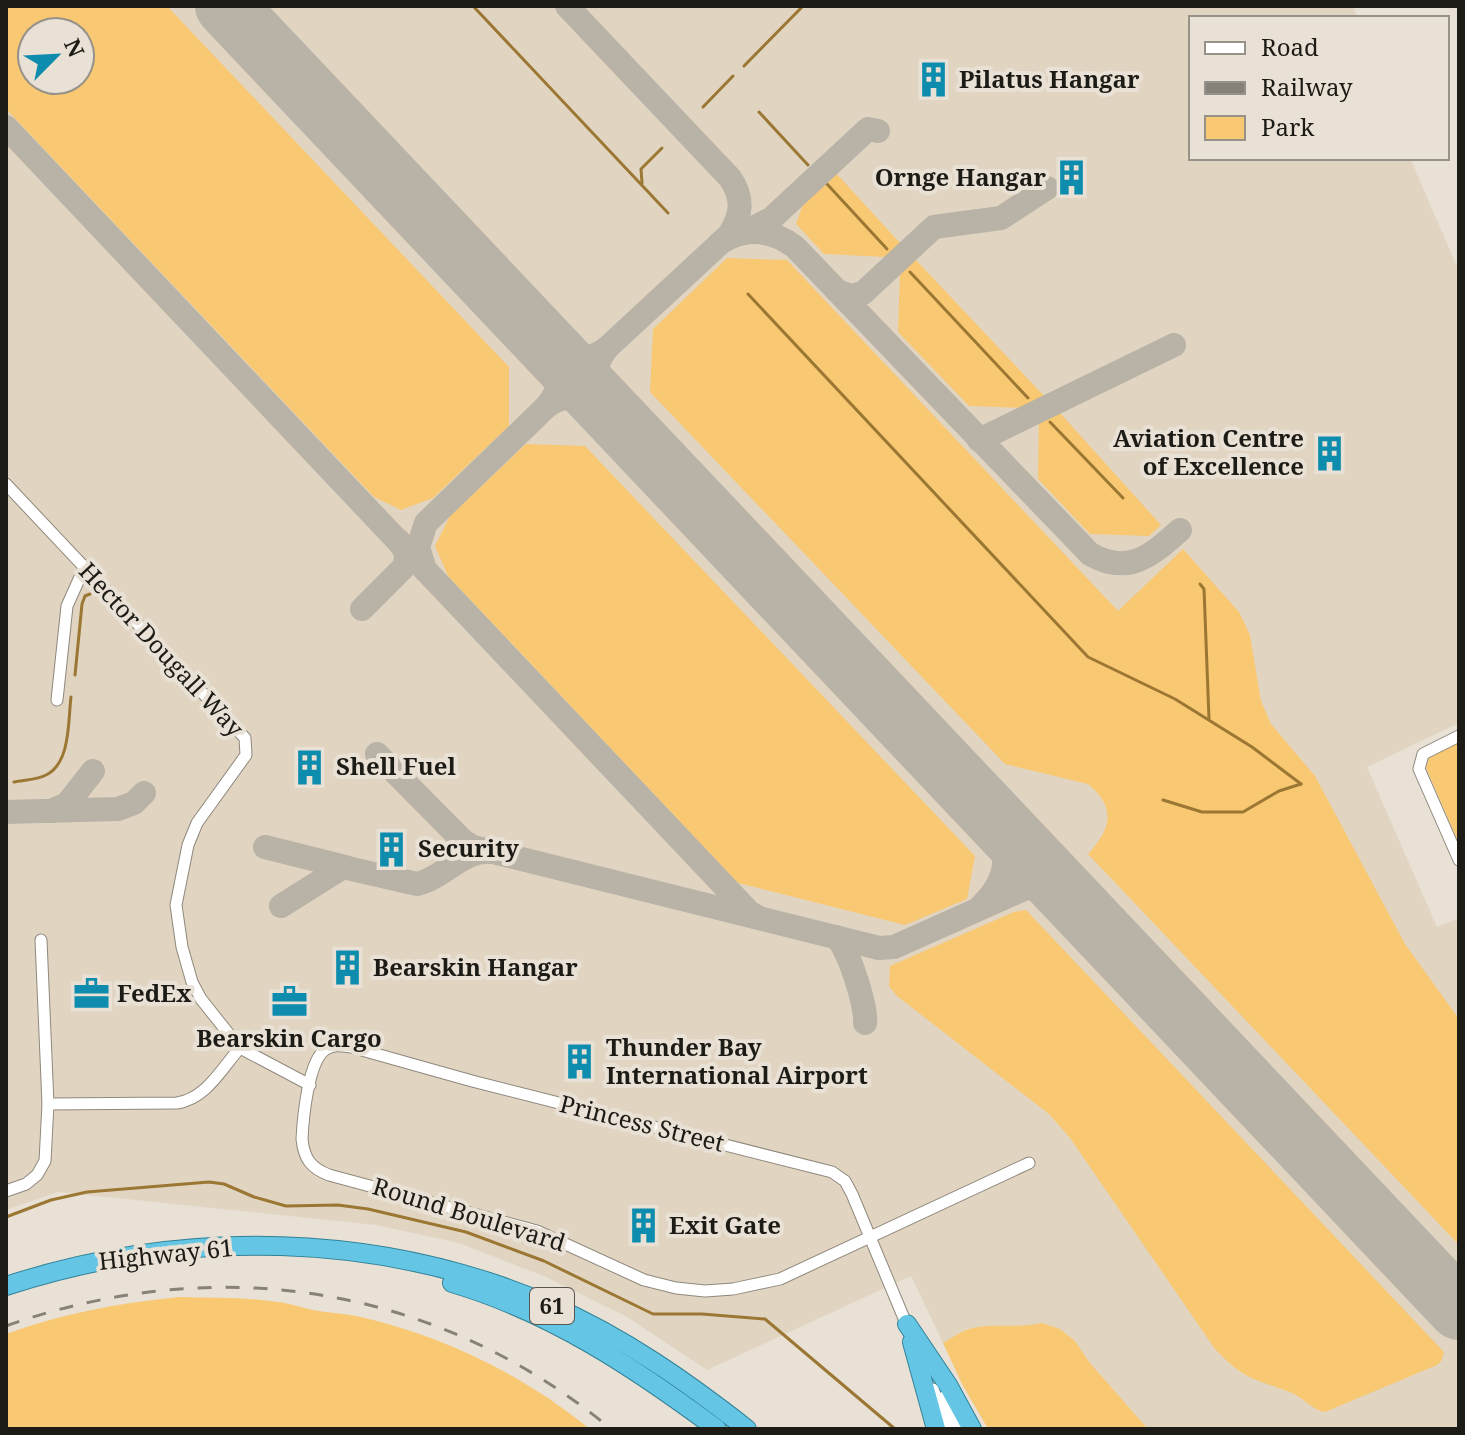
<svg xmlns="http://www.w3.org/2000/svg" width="1465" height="1435" font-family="'Noto Serif',serif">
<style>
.built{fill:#e1d5c2;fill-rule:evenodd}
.green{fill:#f8c873;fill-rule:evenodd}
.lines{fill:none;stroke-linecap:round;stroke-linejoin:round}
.stream{stroke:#9b7733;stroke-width:3}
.taxiway{stroke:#b8b2a7;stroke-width:24}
.runway{stroke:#b8b2a7;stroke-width:62}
.minor-casing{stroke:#8f887c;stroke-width:13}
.trunk-casing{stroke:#328197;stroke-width:20}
.minor{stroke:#fff;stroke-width:11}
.trunk{stroke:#64c6e4;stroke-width:18}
.rail{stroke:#878279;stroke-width:3;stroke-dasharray:14 14;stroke-linecap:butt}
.labels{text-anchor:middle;stroke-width:8;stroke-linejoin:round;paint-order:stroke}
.shield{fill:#e9e1d5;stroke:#5a564f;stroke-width:2}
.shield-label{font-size:22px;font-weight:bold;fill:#1d1b16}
.poi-label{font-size:24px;font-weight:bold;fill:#1d1b16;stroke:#e9e1d5;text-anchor:start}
.street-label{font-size:24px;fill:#1d1b16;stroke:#e9e1d5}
</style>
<rect width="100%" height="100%" fill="#e9e1d5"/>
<path class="built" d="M6 6H1353L1358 18H1191V158H1410L1459 271V723L1367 767 1437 927 1459 918V1429H1148L1090 1363 1075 1341 1042 1323 1024 1327 995 1326 967 1329 943 1343 911 1276 707 1370 627 1317 546 1277 459 1243 376 1225 58 1192 6 1210ZM32 32H80V80H32Z"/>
<g class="green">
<path d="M6 6H167L509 367V426L433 498 401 510 374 497 6 109ZM32 32H80V80H32Z"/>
<polygon points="835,172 900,243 886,257 824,254 796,224 804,201"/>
<path d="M727 258 787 260 1118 611 1183 549 1239 612 1250 635 1261 701 1271 724 1315 776 1405 944 1459 1019V1245L1088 854C1111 829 1117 808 1088 784L1005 764 650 392 653 329Z"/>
<polygon points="915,259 1046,398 1025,408 969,406 898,332 900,272"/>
<polygon points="1055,410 1060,413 1161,525 1149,536 1090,534 1038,479 1039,417"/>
<polygon points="526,444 585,446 975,856 967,899 905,925 738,883 448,576 435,546 450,516"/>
<polygon points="1459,741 1459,844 1426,768 1429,756"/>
<path d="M1026 910 1444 1352 1442 1360 1437 1365 1325 1412C1313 1411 1304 1398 1292 1393 1254 1378 1245 1381 1215 1349L1070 1138 1049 1114 897 996 889 986 890 966 1014 912Z"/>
<path d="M180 1297C212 1298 246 1297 278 1302 290 1303 301 1308 313 1310 327 1313 342 1313 356 1316 442 1335 522 1374 590 1429H6V1334C63 1313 120 1303 180 1297Z"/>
<path d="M1042 1323 1060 1329 1075 1341 1090 1363 1148 1429H988L962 1384 943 1343C950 1339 958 1333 966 1330 986 1322 1018 1329 1042 1323Z"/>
</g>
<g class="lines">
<g class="stream">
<polyline points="473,6 668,213"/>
<polyline points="744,66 803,6"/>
<polyline points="703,107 733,76"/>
<polyline points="759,112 808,165"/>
<polyline points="642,183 641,169 662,148"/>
<polyline points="827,184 887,249"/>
<polyline points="910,272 1028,398"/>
<polyline points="748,294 1088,657 1175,699 1252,747 1301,784"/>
<polyline points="1050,422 1123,498"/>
<polyline points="1200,584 1204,589 1209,719"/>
<polyline points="75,675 82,604 85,596 90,594"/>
<path d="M14 782C24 780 37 780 46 775 71 763 68 720 71 697"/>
<polyline points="1163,800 1202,812 1243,812 1279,791 1301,784"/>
<polyline points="6,1217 51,1200 87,1192 209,1182 224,1184 254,1197 286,1206 338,1205 368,1209 466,1232 544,1261 653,1314 702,1314 765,1319 895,1429"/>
</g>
<g class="taxiway">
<path d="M567 6 730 178C744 198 742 215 729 235L607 348C580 382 607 405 630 430 642 443 654 455 666 468"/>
<polyline points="6,127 749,912 759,918"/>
<polyline points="747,231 771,219 868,129 878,131"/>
<path d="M720 243C745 227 771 229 795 247L1090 554C1128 576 1151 556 1180 530"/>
<path d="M489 288C501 300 513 313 525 325 549 350 575 372 547 406"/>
<polyline points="839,292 851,296 863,293 934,227 1001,218 1047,188"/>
<path d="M546 340C564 359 586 364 607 348"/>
<polyline points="979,440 1174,345"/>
<path d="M425 570 418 547 426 523 547 406C569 391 590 395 608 414"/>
<polyline points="362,609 405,566 406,553 399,541"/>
<path d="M377 754 462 840 473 847 879 948 894 947 1024 889C1041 885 1055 888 1069 900L1126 961"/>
<path d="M968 795C1001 830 1024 866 980 907"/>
<polyline points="51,811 67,804 93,771"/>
<polyline points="6,812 118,809 134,803 144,793"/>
<polyline points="265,847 345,867"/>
<path d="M281 906 343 867 417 884C444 878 463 849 491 852"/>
<path d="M836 937C848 947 867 1007 865 1023"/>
</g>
<polyline class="runway" points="226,6 1459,1309"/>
<defs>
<g id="minor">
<polyline points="6,484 245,738 246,755 197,823 188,845 176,905 182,947 192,982 201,999 240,1048 310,1085"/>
<polyline points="57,700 67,606 85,566"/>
<polyline points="1459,736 1423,754 1419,769 1459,860"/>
<path d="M48 1104 177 1103C206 1099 221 1069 240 1048"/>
<polyline points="6,1191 26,1184 37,1175 45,1161 48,1104 41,940"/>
<path d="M908 1328 852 1194 845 1181 832 1172 472 1081 351 1047C342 1046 334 1044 326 1049 308 1060 303 1119 302 1139 304 1159 311 1168 329 1175L537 1231 644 1280 676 1288 705 1291 733 1289 780 1279 1029 1163"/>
<polyline points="933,1389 949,1429"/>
<polyline points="944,1397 959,1429"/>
</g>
<g id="trunk">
<path d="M452 1283C551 1312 635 1368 717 1429"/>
<path d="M6 1286C184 1228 380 1231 552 1306 623 1337 687 1382 747 1429"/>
<polyline points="907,1324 948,1385 972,1429"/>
<polyline points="912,1342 936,1429"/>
</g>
</defs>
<use href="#minor" class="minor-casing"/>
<use href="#trunk" class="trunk-casing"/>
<use href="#minor" class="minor"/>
<use href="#trunk" class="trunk"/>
<path class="rail" d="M6 1326C218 1251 437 1285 611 1429"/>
</g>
<defs>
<symbol id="building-bare" viewBox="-9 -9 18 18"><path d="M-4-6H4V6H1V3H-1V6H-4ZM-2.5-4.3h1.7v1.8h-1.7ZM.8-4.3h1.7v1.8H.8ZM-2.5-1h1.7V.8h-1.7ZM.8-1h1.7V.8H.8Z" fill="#0d8cad" stroke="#e9e1d5" stroke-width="2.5" paint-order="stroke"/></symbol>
<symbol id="office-bare" viewBox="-9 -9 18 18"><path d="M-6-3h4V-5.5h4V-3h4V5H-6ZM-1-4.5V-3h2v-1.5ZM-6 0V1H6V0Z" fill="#0d8cad" stroke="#e9e1d5" stroke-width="2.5" paint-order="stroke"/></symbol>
</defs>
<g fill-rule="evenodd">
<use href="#building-bare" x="908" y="54" width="51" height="51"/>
<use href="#building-bare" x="1046" y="152" width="51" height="51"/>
<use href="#building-bare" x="1304" y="428" width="51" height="51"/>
<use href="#building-bare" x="284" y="742" width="51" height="51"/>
<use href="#building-bare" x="366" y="824" width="51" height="51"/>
<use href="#building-bare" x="322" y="942" width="51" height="51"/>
<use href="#office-bare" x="66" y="968" width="51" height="51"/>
<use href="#office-bare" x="264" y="976" width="51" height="51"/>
<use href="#building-bare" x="554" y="1036" width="51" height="51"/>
<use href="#building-bare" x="618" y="1200" width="51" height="51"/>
</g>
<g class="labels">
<rect class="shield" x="530" y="1288" width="44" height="36" rx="6"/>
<g class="shield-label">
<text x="552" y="1314">61</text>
</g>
<g class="poi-label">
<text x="959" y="88">Pilatus Hangar</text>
<text x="1046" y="186" text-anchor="end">Ornge Hangar</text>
<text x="1304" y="447" text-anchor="end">Aviation Centre<tspan x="1304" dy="28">of Excellence</tspan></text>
<text x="336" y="775">Shell Fuel</text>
<text x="418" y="857">Security</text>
<text x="373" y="976">Bearskin Hangar</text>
<text x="117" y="1002">FedEx</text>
<text x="289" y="1047" text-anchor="middle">Bearskin Cargo</text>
<text x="606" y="1056">Thunder Bay<tspan x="606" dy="28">International Airport</tspan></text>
<text x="669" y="1234">Exit Gate</text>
</g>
<g class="street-label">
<text transform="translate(161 650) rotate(47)" y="8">Hector Dougall Way</text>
<text transform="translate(642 1124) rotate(14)" y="8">Princess Street</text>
<text transform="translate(469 1215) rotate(17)" y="8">Round Boulevard</text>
<text transform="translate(166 1255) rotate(-6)" y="8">Highway 61</text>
</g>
</g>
<rect width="1465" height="1435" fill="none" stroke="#1d1b16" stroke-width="16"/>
<rect x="1189" y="16" width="260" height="144" fill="#e9e1d5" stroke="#979289" stroke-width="2"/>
<rect x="1205" y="42" width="40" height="12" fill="#ffffff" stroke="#979289" stroke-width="2"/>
<text x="1261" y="56" font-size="24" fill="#1d1b16">Road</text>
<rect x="1205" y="82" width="40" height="12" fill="#878279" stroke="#979289" stroke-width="2"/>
<text x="1261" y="96" font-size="24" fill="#1d1b16">Railway</text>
<rect x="1205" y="116" width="40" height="24" fill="#f8c873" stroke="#979289" stroke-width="2"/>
<text x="1261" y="136" font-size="24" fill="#1d1b16">Park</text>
<g transform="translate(56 56) rotate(66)"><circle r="38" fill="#e9e1d5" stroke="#979289" stroke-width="2"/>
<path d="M0-6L14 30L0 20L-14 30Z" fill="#0d8cad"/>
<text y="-12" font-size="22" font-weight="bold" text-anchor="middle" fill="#1d1b16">N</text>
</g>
</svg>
